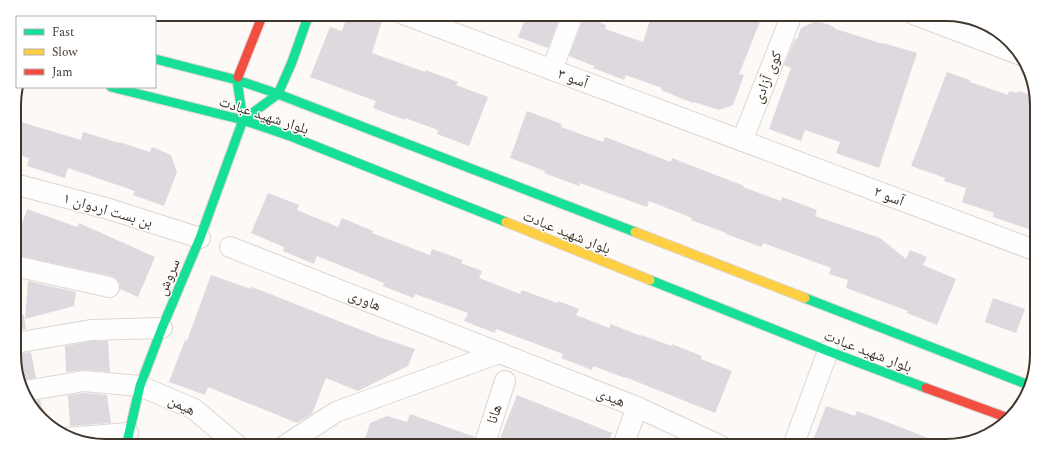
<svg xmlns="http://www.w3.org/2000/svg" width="1051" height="460" font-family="Spectral,'Noto Naskh Arabic',serif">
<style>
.building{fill:#ded8df}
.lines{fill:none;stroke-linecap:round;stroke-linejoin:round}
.street-casing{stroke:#ddd6d0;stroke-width:22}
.fast-casing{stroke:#ddd6d0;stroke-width:11}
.slow-casing{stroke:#ddd6d0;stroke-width:11}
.jam-casing{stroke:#ddd6d0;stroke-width:11}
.street{stroke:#fffefe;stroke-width:20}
.fast{stroke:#16e098;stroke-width:9}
.slow{stroke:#ffcf43;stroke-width:9}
.jam{stroke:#f24e42;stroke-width:9}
.labels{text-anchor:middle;stroke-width:3;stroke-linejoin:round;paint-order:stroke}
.street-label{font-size:15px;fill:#41362b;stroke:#fff}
.rim{fill:none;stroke:#41362b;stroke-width:2}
</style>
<rect width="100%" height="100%" fill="#fcf9f6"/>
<g class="building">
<polygon points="348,14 384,14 372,53 425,72 425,70 458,82 456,85 488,97 469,146 437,134 438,130 405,118 405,120 373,108 376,101 310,77 330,27 342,31"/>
<polygon points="527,14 561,14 548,48 518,37"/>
<polygon points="652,14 763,14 739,74 744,75 733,105 719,110 694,102 693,103 661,90 662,88 626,75 624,80 593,68 594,66 569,56 584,17 606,25 605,29 643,42"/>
<polygon points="816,21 830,25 836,29 883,44 883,43 917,53 879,168 836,153 840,142 805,130 801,141 769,129 791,68 784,65 795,39 797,39 801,28"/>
<polygon points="947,72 970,80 970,82 1008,95 1009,91 1018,93 1019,91 1036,97 1037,232 993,217 994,213 962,202 966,188 944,181 945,178 911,166"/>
<polygon points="527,111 562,124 561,127 603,142 605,137 671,162 672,158 744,186 743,187 781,201 782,197 817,210 815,216 880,238 906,259 910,250 927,257 923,265 956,279 937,325 907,313 908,311 846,288 848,280 829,274 831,268 763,243 761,247 726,234 726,233 691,220 692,218 649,201 647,207 580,183 579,186 544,173 545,171 510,158"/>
<polygon points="14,120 81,140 83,132 119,143 119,142 150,152 152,147 171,155 177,172 164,206 133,195 135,191 68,168 65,178 27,166 29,158 14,154"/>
<polygon points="268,193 299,205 297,210 338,227 342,218 373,231 372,233 430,255 432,249 463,260 461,263 482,271 479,278 520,294 522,290 557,303 558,301 579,309 576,315 609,328 611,324 641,336 641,335 672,346 672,344 702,356 701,359 732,371 715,413 625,377 625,378 593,366 592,370 561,358 563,354 496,329 495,333 464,321 468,313 415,294 413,298 383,286 384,283 317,256 314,264 283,251 284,247 251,233"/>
<polygon points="27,209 77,227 79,223 155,257 138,297 120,289 120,284 117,279 112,276 15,255 15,245"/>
<polygon points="211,275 251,289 252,287 379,337 415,349 408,366 358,391 326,378 312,414 297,423 208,387 205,395 169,382 185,340 187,341"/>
<polygon points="28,281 76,292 74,306 25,319"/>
<polygon points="993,298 1025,309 1016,333 985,322"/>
<polygon points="24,315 26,329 15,331 15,316"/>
<polygon points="92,341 108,341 110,372 85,370 66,372 65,346"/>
<polygon points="31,352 36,378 20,381 15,367 15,354"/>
<polygon points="84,393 107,395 111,423 70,426 68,395"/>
<polygon points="517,395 612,433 607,446 497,446"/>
<polygon points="40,400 43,412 37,414 33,411 29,402"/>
<polygon points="826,406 855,416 857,411 882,420 943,444 943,446 811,446"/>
<polygon points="410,414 475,437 473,446 363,446 370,423 387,416 407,422"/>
</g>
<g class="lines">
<defs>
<g id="street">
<polyline points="403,14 1037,251"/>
<polyline points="913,14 1021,55"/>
<polyline points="552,70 573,14"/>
<polyline points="742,141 792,14"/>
<polyline points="14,186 22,186 109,209 200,238"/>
<polyline points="230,247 637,407 721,446"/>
<polyline points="15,266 109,287"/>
<polyline points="15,343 91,330 162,328"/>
<polyline points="25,391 84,381 140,386 194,409 238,446"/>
<polyline points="68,438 128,433"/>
<polyline points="284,446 336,412 499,353"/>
<polyline points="484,446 505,381"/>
<polyline points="623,446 637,407"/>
<polyline points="793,446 828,351"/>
</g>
<g id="fast">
<polyline points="155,59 237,80 278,94 635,232"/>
<polyline points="111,87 243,120 290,136 506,222"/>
<polyline points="243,120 278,94 292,62 309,14"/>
<polyline points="650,280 828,351 926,388"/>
<polyline points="805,298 1031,386"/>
<polyline points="126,446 140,386 162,328 200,238 243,120 237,80 238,77"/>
</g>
<g id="slow">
<polyline points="506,222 650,280"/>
<polyline points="635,232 805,298"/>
</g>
<g id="jam">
<polyline points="238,77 263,14"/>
<polyline points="926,388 1008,418"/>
</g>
</defs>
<use href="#street" class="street-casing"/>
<use href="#fast" class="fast-casing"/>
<use href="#slow" class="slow-casing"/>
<use href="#jam" class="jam-casing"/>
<use href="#street" class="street"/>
<use href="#fast" class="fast"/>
<use href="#slow" class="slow"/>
<use href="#jam" class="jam"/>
</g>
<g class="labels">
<g class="street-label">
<text transform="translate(767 77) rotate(-68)" y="5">کوی آزادی</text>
<text transform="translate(573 78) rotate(20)" y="5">آسو ۳</text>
<text transform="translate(264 115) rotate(18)" y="5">بلوار شهید عبادت</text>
<text transform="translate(889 196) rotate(21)" y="5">آسو ۲</text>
<text transform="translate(108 210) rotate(16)" y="5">بن بست اردوان ۱</text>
<text transform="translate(567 232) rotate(22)" y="5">بلوار شهید عبادت</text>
<text transform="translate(168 277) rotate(-67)" y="5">سروش</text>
<text transform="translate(365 300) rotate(22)" y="5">هاوری</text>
<text transform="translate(868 351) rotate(21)" y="5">بلوار شهید عبادت</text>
<text transform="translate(611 397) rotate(21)" y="5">هیدی</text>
<text transform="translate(182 405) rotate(26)" y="5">هیمن</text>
<text transform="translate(494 414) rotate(-72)" y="5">هانا</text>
</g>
</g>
<path d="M0 0H1051V460H0ZM105 21H946A84 84 0 0 1 1030 105V355A84 84 0 0 1 946 439H105A84 84 0 0 1 21 355V105A84 84 0 0 1 105 21Z" fill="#fff" fill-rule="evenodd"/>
<path class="rim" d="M105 21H946A84 84 0 0 1 1030 105V355A84 84 0 0 1 946 439H105A84 84 0 0 1 21 355V105A84 84 0 0 1 105 21Z"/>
<rect x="16" y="16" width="140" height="72" fill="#ffffff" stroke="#b3afaa"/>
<rect x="24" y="29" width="20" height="6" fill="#16e098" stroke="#b3afaa"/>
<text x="52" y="36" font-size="12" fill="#41362b">Fast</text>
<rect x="24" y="49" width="20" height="6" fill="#ffcf43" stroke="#b3afaa"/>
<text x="52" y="56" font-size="12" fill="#41362b">Slow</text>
<rect x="24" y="69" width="20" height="6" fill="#f24e42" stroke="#b3afaa"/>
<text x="52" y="76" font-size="12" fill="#41362b">Jam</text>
</svg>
